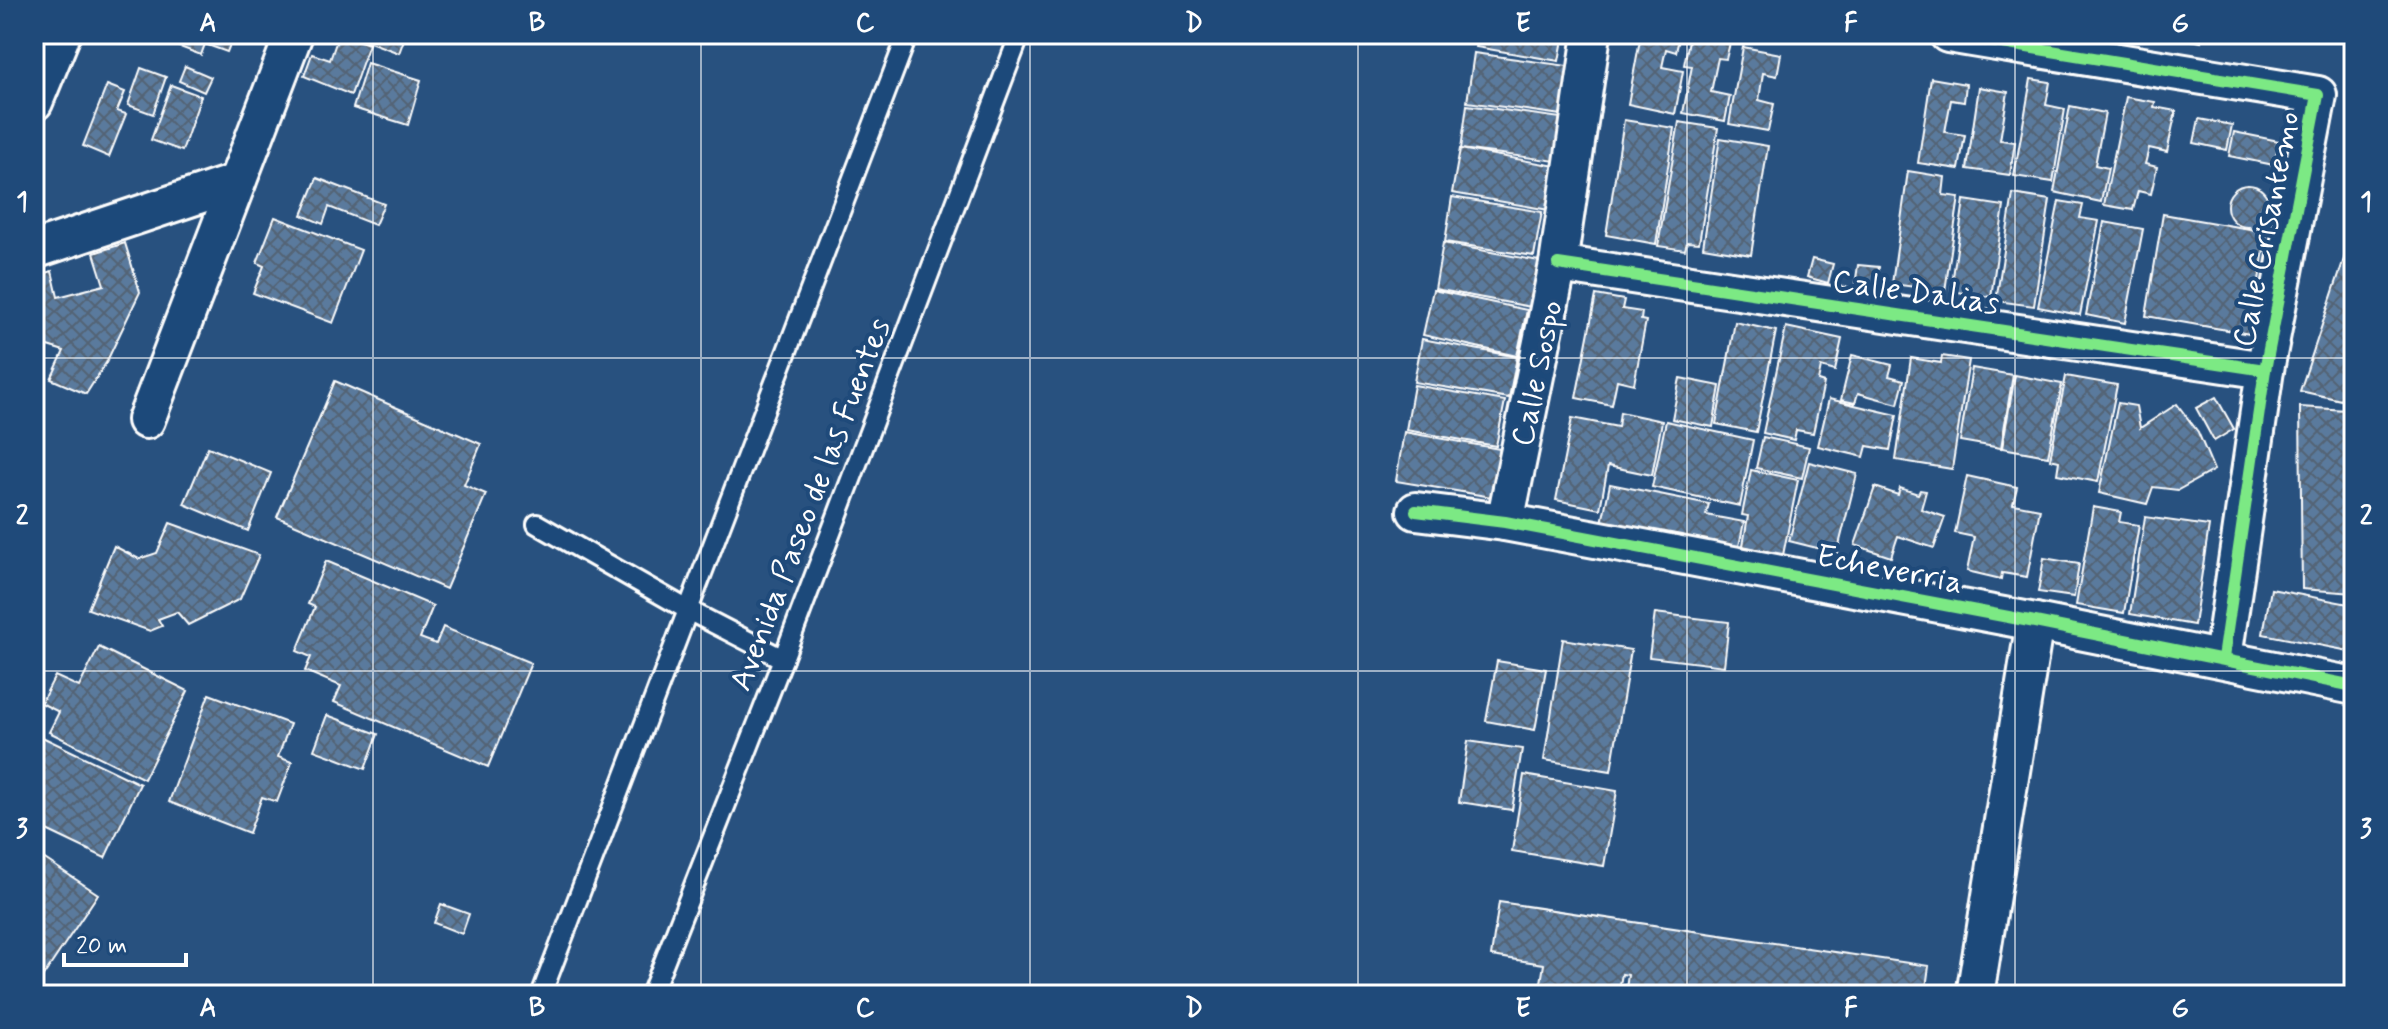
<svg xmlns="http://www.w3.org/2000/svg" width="2388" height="1029" font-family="Mynerve,sans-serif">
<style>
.building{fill:url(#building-cross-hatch);stroke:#fff;stroke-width:2}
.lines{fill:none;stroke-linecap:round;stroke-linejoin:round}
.service-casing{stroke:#fff;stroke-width:24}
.minor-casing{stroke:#fff;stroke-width:42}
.service{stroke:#1f4a7a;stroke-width:18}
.minor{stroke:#1f4a7a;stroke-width:36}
.cycleway-casing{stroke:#1f4a7a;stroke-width:17}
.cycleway{stroke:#7ce984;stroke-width:12}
.grid{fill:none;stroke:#fff;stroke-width:2;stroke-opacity:0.55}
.labels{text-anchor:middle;stroke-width:8;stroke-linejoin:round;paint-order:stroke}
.street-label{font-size:32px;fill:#fff;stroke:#1f4a7a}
.neatline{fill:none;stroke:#fff;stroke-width:3}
.grid-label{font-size:26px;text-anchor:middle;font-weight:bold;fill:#fff}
</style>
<defs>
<pattern id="building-cross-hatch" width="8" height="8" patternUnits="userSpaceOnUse" patternTransform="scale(2)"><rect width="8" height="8" fill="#5a7a9d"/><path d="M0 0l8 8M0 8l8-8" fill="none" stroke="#536374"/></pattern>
</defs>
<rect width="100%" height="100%" fill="#28517f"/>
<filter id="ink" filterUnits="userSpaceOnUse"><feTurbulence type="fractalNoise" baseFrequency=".0125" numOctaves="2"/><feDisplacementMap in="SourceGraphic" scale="16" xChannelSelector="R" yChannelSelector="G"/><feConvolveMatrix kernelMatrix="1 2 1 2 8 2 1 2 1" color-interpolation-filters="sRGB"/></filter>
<g filter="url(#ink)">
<g class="building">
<polygon points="146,34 234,34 227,52 205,44 201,55"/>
<polygon points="339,34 369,44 351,95 304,76 312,54 330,60"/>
<polygon points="348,34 406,34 399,53"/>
<polygon points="1478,34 1564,34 1559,61 1476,47"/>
<polygon points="1641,34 1680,34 1676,52 1666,49 1662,67 1683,71 1675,114 1628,104"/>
<polygon points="2163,34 2202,34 2201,42"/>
<polygon points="1690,35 1730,43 1726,59 1718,58 1711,92 1730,96 1725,121 1683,113 1692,66 1684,65"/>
<polygon points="1743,47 1781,54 1777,76 1763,73 1759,100 1774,104 1768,131 1729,124"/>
<polygon points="1474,53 1568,66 1562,115 1467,102"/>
<polygon points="367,63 421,80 408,125 353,108"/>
<polygon points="185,66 211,77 204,92 179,81"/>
<polygon points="141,68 166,77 153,114 128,105"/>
<polygon points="1931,78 1966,84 1964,102 1951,100 1945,132 1965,135 1959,169 1918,163"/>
<polygon points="2031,79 2050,82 2046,105 2065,109 2053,182 2014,176"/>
<polygon points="107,85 125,92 117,111 126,114 109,157 83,146"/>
<polygon points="171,85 201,96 182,151 151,140"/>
<polygon points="1979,87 2008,92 2000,140 2015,142 2010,175 1967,169"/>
<polygon points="2126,97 2155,102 2154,107 2176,111 2167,152 2149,148 2145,164 2157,167 2151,194 2138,191 2133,210 2104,205"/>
<polygon points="1467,105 1561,118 1556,161 1461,149"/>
<polygon points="2070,106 2105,113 2095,165 2108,168 2101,202 2054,192"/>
<polygon points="2199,119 2232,125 2227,150 2194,143"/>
<polygon points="1624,120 1674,128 1656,244 1606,235"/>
<polygon points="1679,122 1718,128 1699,243 1687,242 1685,250 1658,246"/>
<polygon points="2234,132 2279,141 2274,165 2229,156"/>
<polygon points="1720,138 1768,146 1751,255 1703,247"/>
<polygon points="1460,149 1556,166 1549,210 1452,193"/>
<polygon points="1908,171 1945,177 1943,195 1959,197 1945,291 1892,284"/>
<polygon points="317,178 384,204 375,225 329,207 323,224 302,215"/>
<circle cx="2248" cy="206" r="21"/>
<polygon points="2013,194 2050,200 2034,306 1996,301"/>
<polygon points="1452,197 1542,212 1534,256 1445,242"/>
<polygon points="1964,200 2004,206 1991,297 1951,291"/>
<polygon points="2059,201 2083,205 2080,218 2099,221 2080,315 2038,307"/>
<polygon points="2163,214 2267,232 2250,334 2146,316"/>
<polygon points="275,217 361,250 333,323 253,293 264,266 257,263"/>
<polygon points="2104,222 2143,229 2125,323 2086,315"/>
<polygon points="2354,229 2354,367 2341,400 2300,391"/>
<polygon points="125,243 140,292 106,363 86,394 51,379 64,351 34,342 34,277 52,271 58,297 104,285 94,253"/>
<polygon points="1443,243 1539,261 1531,307 1435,289"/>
<polygon points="1812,259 1833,264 1828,283 1807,277"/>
<polygon points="1858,265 1879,267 1876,296 1854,293"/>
<polygon points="1433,290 1527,310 1517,356 1423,335"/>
<polygon points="1596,295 1624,300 1622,309 1642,312 1641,320 1646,321 1634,384 1617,380 1612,405 1576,398"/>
<polygon points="1735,322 1776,331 1756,432 1716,424"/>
<polygon points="1786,327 1842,339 1835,371 1821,367 1818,381 1824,383 1813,433 1796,430 1794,440 1763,433"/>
<polygon points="1422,339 1517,357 1509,398 1414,382"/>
<polygon points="1852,355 1892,365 1889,376 1904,380 1898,404 1858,393 1855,403 1841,400"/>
<polygon points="1942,356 1969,360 1952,469 1896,460 1911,358 1941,363"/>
<polygon points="1972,368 2013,375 2001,448 1960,441"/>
<polygon points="2015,375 2062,384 2048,456 2002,448"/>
<polygon points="2066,376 2117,385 2098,482 2057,474 2059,461 2050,459"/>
<polygon points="1680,378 1720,386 1713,427 1672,419"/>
<polygon points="335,381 481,444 464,485 486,494 446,589 277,517"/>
<polygon points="1414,385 1505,401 1496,446 1406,430"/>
<polygon points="2354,385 2354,428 2350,419 2349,400"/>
<polygon points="2216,397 2234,429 2214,441 2196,408"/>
<polygon points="1829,399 1897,415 1890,450 1867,446 1864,457 1818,446"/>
<polygon points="2118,403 2136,406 2140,428 2177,404 2198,432 2214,470 2178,490 2153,487 2147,504 2099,493"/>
<polygon points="2300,407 2346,410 2354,593 2302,589"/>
<polygon points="1620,412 1662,421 1652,475 1608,466 1600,509 1556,500 1572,418 1618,427"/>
<polygon points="1666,421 1753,440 1740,506 1652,487"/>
<polygon points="1404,432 1500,449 1492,497 1396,481"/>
<polygon points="1763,437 1809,447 1802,478 1756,468"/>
<polygon points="208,447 271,473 248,531 184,504"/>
<polygon points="1809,462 1857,474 1837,553 1789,541"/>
<polygon points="1751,470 1798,480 1783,555 1743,546 1748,516 1742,515"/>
<polygon points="1967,476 2017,487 2013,504 2040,509 2027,577 2002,573 2001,579 1967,571 1974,537 1955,533"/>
<polygon points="1610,484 1709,504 1706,515 1744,522 1738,551 1602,523"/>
<polygon points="1875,487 1898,495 1900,488 1918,494 1920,490 1926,491 1921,509 1945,517 1934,548 1898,536 1891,557 1855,545"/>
<polygon points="2093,507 2121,512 2119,522 2139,525 2124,613 2076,605"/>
<polygon points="2145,517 2209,526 2194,625 2130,614"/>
<polygon points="170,523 259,555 240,599 188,625 177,612 158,619 162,626 150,631 88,609 114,546 139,559 157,553"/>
<polygon points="2044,558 2079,564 2074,597 2038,592"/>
<polygon points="326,561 433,606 420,638 436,644 443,627 531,663 488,767 334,702 341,686 305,671 311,657 297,651 315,607 308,604"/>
<polygon points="2271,589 2354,605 2354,652 2263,634"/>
<polygon points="1655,613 1729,622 1724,666 1649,657"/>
<polygon points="1563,639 1631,650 1611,771 1544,760"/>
<polygon points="99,647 188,691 144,779 49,732 59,712 41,703 55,676 79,687"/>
<polygon points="1497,661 1546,669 1535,730 1486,721"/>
<polygon points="209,694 290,724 278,757 292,762 277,802 262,797 249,833 169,802"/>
<polygon points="327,715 378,734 365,769 314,750"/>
<polygon points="36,734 140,784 105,858 34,824 34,739"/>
<polygon points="1468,741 1522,749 1512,810 1459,802"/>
<polygon points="1524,775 1617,791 1604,866 1512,851"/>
<polygon points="34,852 98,894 42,978 34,973"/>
<polygon points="1499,902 1929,966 1925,995 1625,995 1628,975 1622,974 1618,995 1539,995 1544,964 1491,956"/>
<polygon points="441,904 469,914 462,934 434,923"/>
</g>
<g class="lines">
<defs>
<g id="service">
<polyline points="537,524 688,610 783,659"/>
<polyline points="541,995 908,34"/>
<polyline points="651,995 783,659 1020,34"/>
</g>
<g id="minor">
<polyline points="1948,34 2318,95 2265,370 2223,658"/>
<polyline points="34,102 62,34"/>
<polyline points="34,250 237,182"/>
<polyline points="1558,264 2265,370"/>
<polyline points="146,420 294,34"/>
<polyline points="1416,511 1505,522 2035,622 2354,686"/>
<polyline points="1505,522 1558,264 1592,34"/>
<polyline points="1975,995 2035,622"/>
</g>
</defs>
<use href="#service" class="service-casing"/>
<use href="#minor" class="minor-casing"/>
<use href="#service" class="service"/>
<use href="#minor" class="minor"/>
<defs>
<g id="cycleway">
<polyline points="1948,34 2318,95 2265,370 2223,658"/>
<polyline points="1558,264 2265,370"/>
<polyline points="1416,511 1505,522 2035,622 2354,686"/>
</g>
</defs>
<use href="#cycleway" class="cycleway-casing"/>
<use href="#cycleway" class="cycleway"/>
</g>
</g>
<path class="grid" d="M373 34V995M701 34V995M1030 34V995M1358 34V995M1687 34V995M2015 34V995M34 358H2354M34 671H2354"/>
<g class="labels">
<g class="street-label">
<text transform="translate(2265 229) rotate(-79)" y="11">Calle Crisantemo</text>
<text transform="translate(1916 291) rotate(8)" y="11">Calle Dalias</text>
<text transform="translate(1536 373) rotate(-78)" y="11">Calle Sospo</text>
<text transform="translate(809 504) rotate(-69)" y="11">Avenida Paseo de las Fuentes</text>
<text transform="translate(1890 568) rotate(11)" y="11">Echeverria</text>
</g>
</g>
<rect width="2388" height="1029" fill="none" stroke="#1f4a7a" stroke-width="88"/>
<path d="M64 953v12h122v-12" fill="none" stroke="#ffffff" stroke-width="4"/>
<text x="76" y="953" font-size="24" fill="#ffffff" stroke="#1f4a7a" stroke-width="6" paint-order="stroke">20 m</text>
<rect x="44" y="44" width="2300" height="941" class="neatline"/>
<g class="grid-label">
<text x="208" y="31">A</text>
<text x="537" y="31">B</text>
<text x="865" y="31">C</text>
<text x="1194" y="31">D</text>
<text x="1523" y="31">E</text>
<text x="1851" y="31">F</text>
<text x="2180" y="31">G</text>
<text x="22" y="210">1</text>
<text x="2366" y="210">1</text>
<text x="22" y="524">2</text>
<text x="2366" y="524">2</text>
<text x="22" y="837">3</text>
<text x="2366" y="837">3</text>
<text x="208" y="1016">A</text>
<text x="537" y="1016">B</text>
<text x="865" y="1016">C</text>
<text x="1194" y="1016">D</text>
<text x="1523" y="1016">E</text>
<text x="1851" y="1016">F</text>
<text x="2180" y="1016">G</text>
</g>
</svg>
